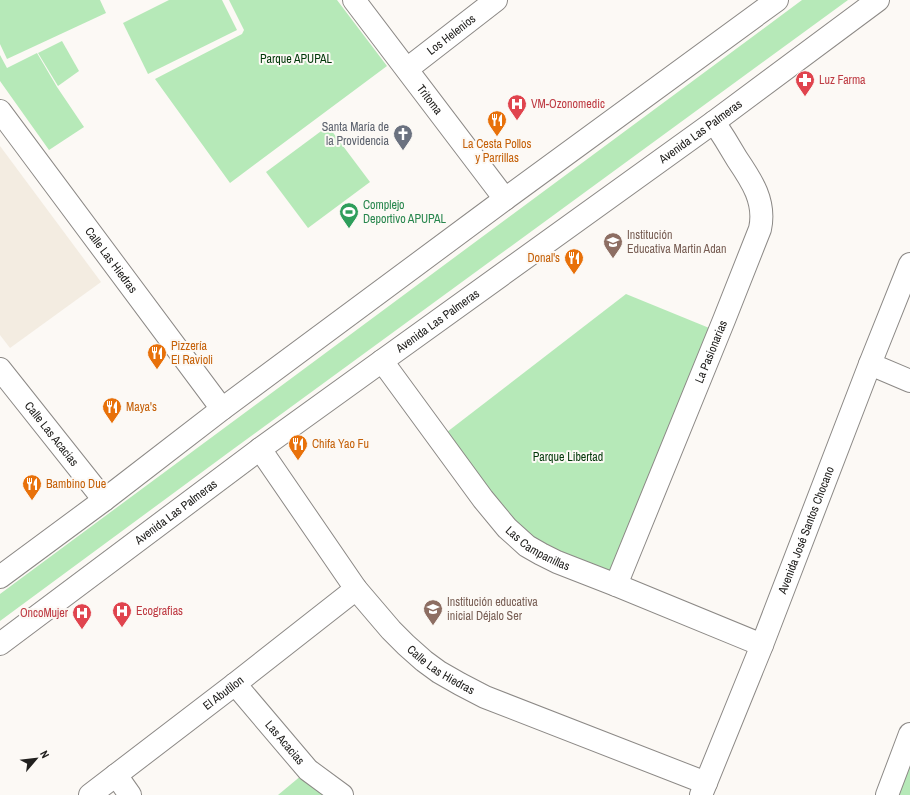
<svg xmlns="http://www.w3.org/2000/svg" width="910" height="795" font-family="'Archivo Narrow',sans-serif">
<style>
.built{fill:#f3ece1}
.green{fill:#b6e9b8}
.lines{fill:none;stroke-linecap:round;stroke-linejoin:round}
.street-casing{stroke:#8c8986;stroke-width:24}
.secondary-casing{stroke:#8c8986;stroke-width:24}
.street{stroke:#fff;stroke-width:22}
.secondary{stroke:#fff;stroke-width:22}
.labels{text-anchor:middle;stroke-width:4;stroke-linejoin:round;paint-order:stroke}
.street-label{font-size:12px;fill:#21201e;stroke:#fcf9f5}
.park-label{font-size:12px;fill:#003708;stroke:#fcf9f5}
.health-label{font-size:12px;fill:#be3a42;stroke:#fcf9f5;text-anchor:start}
.worship-label{font-size:12px;fill:#5b616d;stroke:#fcf9f5;text-anchor:end}
.food-label{font-size:12px;fill:#c56008;stroke:#fcf9f5;text-anchor:start}
.leisure-label{font-size:12px;fill:#27864d;stroke:#fcf9f5;text-anchor:start}
.education-label{font-size:12px;fill:#785e54;stroke:#fcf9f5;text-anchor:start}
</style>
<rect width="100%" height="100%" fill="#fcf9f5"/>
<polygon class="built" points="0,146 101,282 10,348 0,335"/>
<g class="green">
<polygon points="0,0 100,0 106,13 7,59 0,44"/>
<polygon points="169,0 222,0 237,30 148,74 123,23"/>
<polygon points="229,0 337,0 387,66 230,183 155,79 242,34 244,30"/>
<polygon points="802,0 848,0 232,450 0,621 0,594"/>
<polygon points="62,41 79,71 58,86 38,53"/>
<polygon points="37,53 57,87 84,127 49,150 0,81 0,55 7,68"/>
<polygon points="328,126 370,182 308,228 266,172"/>
<polygon points="626,294 719,332 616,585 527,546 447,432"/>
<polygon points="910,766 910,795 898,795"/>
<polygon points="308,770 342,795 278,795"/>
</g>
<g class="lines">
<defs>
<g id="street">
<path id="s1" d="M354 0 505 199"/>
<path id="s2" d="M407 69 496 0"/>
<path id="s3" d="M0 111 222 409"/>
<path id="s4" d="M382 361 483 499 507 528 527 546 541 554 557 562 616 585 762 645"/>
<polyline points="870,364 910,381"/>
<path id="s5" d="M0 369 104 500"/>
<path id="s6" d="M260 449 356 589 391 630 406 645 424 661 439 672 460 684 485 697 706 783"/>
<path id="s7" d="M616 585 724 320 760 229C766 202 752 181 737 159 730 147 722 134 714 122"/>
<path id="s8" d="M235 684 308 770 342 795"/>
<polyline points="116,775 130,795"/>
<path id="s9" d="M90 795 235 684 356 589"/>
<polyline points="887,795 910,734"/>
</g>
<g id="secondary">
<polyline points="0,577 104,500 222,409 505,199 777,0"/>
<path id="s10" d="M0 644 260 449 382 361 714 122 878 0"/>
<path id="s11" d="M701 795 762 645 870 364 910 264"/>
</g>
</defs>
<use href="#street" class="street-casing"/>
<use href="#secondary" class="secondary-casing"/>
<use href="#street" class="street"/>
<use href="#secondary" class="secondary"/>
</g>
<defs>
<symbol id="pharmacy-pin" viewBox="-11 -11 22 30"><path d="M0 17L-7.5 6A9.5 9.5 0 1 1 7.5 6Z" fill="#e0444e" stroke="#fcf9f5"/><path d="M-2-6h4v4h4v4h-4v4h-4v-4h-4v-4h4Z" fill="#fff"/></symbol>
<symbol id="hospital-pin" viewBox="-11 -11 22 30"><path d="M0 17L-7.5 6A9.5 9.5 0 1 1 7.5 6Z" fill="#e0444e" stroke="#fcf9f5"/><path d="M-5-5h3v3.5h4V-5h3V5h-3V1.5h-4V5h-3Z" fill="#fff"/></symbol>
<symbol id="restaurant-pin" viewBox="-11 -11 22 30"><path d="M0 17L-7.5 6A9.5 9.5 0 1 1 7.5 6Z" fill="#e8710a" stroke="#fcf9f5"/><path d="M-5-6h1v4h1v-4h1v4h1v-4h1v5L-1.5 .5V6h-2V.5L-5-1ZM5-6V6H3V1.5H1.5Q1.5-4 5-6Z" fill="#fff"/></symbol>
<symbol id="church-pin" viewBox="-11 -11 22 30"><path d="M0 17L-7.5 6A9.5 9.5 0 1 1 7.5 6Z" fill="#6b7280" stroke="#fcf9f5"/><path d="M-1.2-6h2.4v3.5h3.3v2.4h-3.3V6h-2.4V-.1h-3.3v-2.4h3.3Z" fill="#fff"/></symbol>
<symbol id="stadium-pin" viewBox="-11 -11 22 30"><path d="M0 17L-7.5 6A9.5 9.5 0 1 1 7.5 6Z" fill="#2e9e5b" stroke="#fcf9f5"/><path d="M0-5a6.5 5 0 1 0 0 10a6.5 5 0 1 0 0-10ZM-3.5-1.8h7v3.6h-7Z" fill="#fff"/></symbol>
<symbol id="school-pin" viewBox="-11 -11 22 30"><path d="M0 17L-7.5 6A9.5 9.5 0 1 1 7.5 6Z" fill="#8d6e63" stroke="#fcf9f5"/><path d="M0-5L7-2L0 1L-7-2ZM-4 1L0 2.5L4 1V4Q0 6-4 4Z" fill="#fff"/></symbol>
</defs>
<g fill-rule="evenodd">
<use href="#pharmacy-pin" x="794" y="69" width="22" height="30"/>
<use href="#hospital-pin" x="506" y="93" width="22" height="30"/>
<use href="#restaurant-pin" x="486" y="109" width="22" height="30"/>
<use href="#church-pin" x="392" y="123" width="22" height="30"/>
<use href="#stadium-pin" x="338" y="201" width="22" height="30"/>
<use href="#school-pin" x="602" y="231" width="22" height="30"/>
<use href="#restaurant-pin" x="563" y="247" width="22" height="30"/>
<use href="#restaurant-pin" x="146" y="342" width="22" height="30"/>
<use href="#restaurant-pin" x="101" y="396" width="22" height="30"/>
<use href="#restaurant-pin" x="287" y="433" width="22" height="30"/>
<use href="#restaurant-pin" x="21" y="473" width="22" height="30"/>
<use href="#school-pin" x="422" y="598" width="22" height="30"/>
<use href="#hospital-pin" x="111" y="600" width="22" height="30"/>
<use href="#hospital-pin" x="71" y="602" width="22" height="30"/>
</g>
<g class="labels">
<g class="street-label">
<text dy="4" stroke="none"><textPath href="#s2" startOffset="56">Los Helenios</textPath></text>
<text dy="4" stroke="none"><textPath href="#s1" startOffset="125">Tritoma</textPath></text>
<text dy="4" stroke="none"><textPath href="#s10" startOffset="868">Avenida Las Palmeras</textPath></text>
<text dy="4" stroke="none"><textPath href="#s3" startOffset="186">Calle Las Hiedras</textPath></text>
<text dy="4" stroke="none"><textPath href="#s10" startOffset="544">Avenida Las Palmeras</textPath></text>
<text dy="4" stroke="none"><textPath href="#s7" startOffset="252">La Pasionarias</textPath></text>
<text dy="4" stroke="none"><textPath href="#s5" startOffset="83">Calle Las Acacias</textPath></text>
<text dy="4" stroke="none"><textPath href="#s10" startOffset="220">Avenida Las Palmeras</textPath></text>
<text dy="4" stroke="none"><textPath href="#s11" startOffset="285">Avenida José Santos Chocano</textPath></text>
<text dy="4" stroke="none"><textPath href="#s4" startOffset="246">Las Campanillas</textPath></text>
<text dy="4" stroke="none"><textPath href="#s6" startOffset="288">Calle Las Hiedras</textPath></text>
<text dy="4" stroke="none"><textPath href="#s9" startOffset="168">El Abutilon</textPath></text>
<text dy="4" stroke="none"><textPath href="#s8" startOffset="77">Las Acacias</textPath></text>
</g>
<g class="park-label">
<text x="296" y="63">Parque APUPAL</text>
<text x="568" y="461">Parque Libertad</text>
</g>
<g class="health-label">
<text x="819" y="84">Luz Farma</text>
<text x="531" y="108">VM-Ozonomedic</text>
<text x="136" y="615">Ecografias</text>
<text x="68" y="617" text-anchor="end">OncoMujer</text>
</g>
<g class="worship-label">
<text x="389" y="131">Santa María de<tspan x="389" dy="14">la Providencia</tspan></text>
</g>
<g class="food-label">
<text x="497" y="148" text-anchor="middle">La Cesta Pollos<tspan x="497" dy="14">y Parrillas</tspan></text>
<text x="560" y="262" text-anchor="end">Donal's</text>
<text x="171" y="350">Pizzería<tspan x="171" dy="14">El Ravioli</tspan></text>
<text x="126" y="411">Maya's</text>
<text x="312" y="448">Chifa Yao Fu</text>
<text x="46" y="488">Bambino Due</text>
</g>
<g class="leisure-label">
<text x="363" y="209">Complejo<tspan x="363" dy="14">Deportivo APUPAL</tspan></text>
</g>
<g class="education-label">
<text x="627" y="239">Institución<tspan x="627" dy="14">Educativa Martin Adan</tspan></text>
<text x="447" y="606">Institución educativa<tspan x="447" dy="14">inicial Déjalo Ser</tspan></text>
</g>
</g>
<g transform="translate(36 759) rotate(62)" stroke="#fcf9f5" stroke-width="3" paint-order="stroke">
<path d="M0-3L7 15L0 10L-7 15Z" fill="#21201e"/>
<text y="-6" font-size="11" font-weight="bold" text-anchor="middle" fill="#21201e">N</text>
</g>
</svg>
